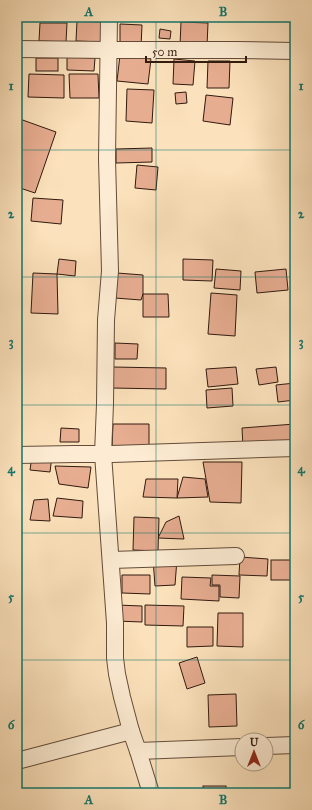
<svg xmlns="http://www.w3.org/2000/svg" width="312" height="810" font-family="'IM FELL Great Primer',serif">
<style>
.building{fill:#e7ad91;stroke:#301a0f}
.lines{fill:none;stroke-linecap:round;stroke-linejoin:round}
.minor-casing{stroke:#634c3a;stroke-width:18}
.minor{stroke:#fdecd3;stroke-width:16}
.grid{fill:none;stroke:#0f766e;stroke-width:1;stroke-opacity:0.55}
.neatline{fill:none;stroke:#0f766e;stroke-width:1.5}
.grid-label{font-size:13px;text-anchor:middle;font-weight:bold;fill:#0f766e}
</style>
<rect width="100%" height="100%" fill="#fce2bc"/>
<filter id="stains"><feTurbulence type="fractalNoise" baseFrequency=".005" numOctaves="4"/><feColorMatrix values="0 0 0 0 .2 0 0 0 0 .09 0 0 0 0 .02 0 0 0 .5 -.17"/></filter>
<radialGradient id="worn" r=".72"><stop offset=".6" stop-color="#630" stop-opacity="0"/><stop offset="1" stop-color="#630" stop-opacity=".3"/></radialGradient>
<g class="building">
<rect x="17" y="17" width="18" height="4"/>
<polygon points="38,17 70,17 70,19"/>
<polygon points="77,21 102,22 101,42 76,41"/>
<polygon points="181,22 208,23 207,46 180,45"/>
<polygon points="40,23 67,23 66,42 39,41"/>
<polygon points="120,24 142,25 141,47 120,46"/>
<polygon points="160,29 171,31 170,39 159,38"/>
<polygon points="120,55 151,59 148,84 117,81"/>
<polygon points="67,57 95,58 94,71 67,70"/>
<rect x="36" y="58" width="22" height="13"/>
<polygon points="174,59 195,61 193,85 173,84"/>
<polygon points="208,61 230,61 229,88 207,88"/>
<polygon points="29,74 64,75 64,98 28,97"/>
<polygon points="69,74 98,74 99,98 70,98"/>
<polygon points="127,89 154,90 152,123 126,121"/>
<polygon points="186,92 187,103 176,104 175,93"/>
<polygon points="206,95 233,98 230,125 203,121"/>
<polygon points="17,118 56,132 35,193 17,187"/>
<polygon points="152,148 152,162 116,163 116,149"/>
<polygon points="137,165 158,167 156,190 135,188"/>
<polygon points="33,198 63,200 61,224 31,221"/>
<polygon points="59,259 76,261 75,276 57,274"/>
<polygon points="183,259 213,260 212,281 183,280"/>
<polygon points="216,269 241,271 240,290 214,288"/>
<polygon points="286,269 288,290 257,293 255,272"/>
<polygon points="33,273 57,274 58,314 31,313"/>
<polygon points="117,273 143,275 143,294 141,300 115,298"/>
<polygon points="211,293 237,295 235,336 208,334"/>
<polygon points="143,294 168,294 169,317 143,317"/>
<polygon points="115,343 138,344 137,359 115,359"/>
<polygon points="113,367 166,368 166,389 112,388"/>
<polygon points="236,367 238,384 208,387 206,369"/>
<polygon points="276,367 278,382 259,385 256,369"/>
<polygon points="295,383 295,400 278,402 276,385"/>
<polygon points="232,388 233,406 207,408 206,390"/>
<polygon points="113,424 149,424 149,448 112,448"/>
<polygon points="295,424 295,443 243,447 242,428"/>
<polygon points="61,428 79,429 79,442 60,442"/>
<polygon points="32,456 52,456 50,472 30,470"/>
<polygon points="203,462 242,462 241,503 210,502"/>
<polygon points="55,466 91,467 88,488 59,484"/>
<polygon points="17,468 21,468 18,493 17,493"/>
<polygon points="183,477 205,479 208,497 177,498"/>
<polygon points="146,479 178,479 177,498 143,497"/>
<polygon points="57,498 83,501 82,518 53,516"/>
<polygon points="48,499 50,521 30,520 34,500"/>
<polygon points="179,516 184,539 158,538 166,522"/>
<polygon points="134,517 159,518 158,551 133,550"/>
<polygon points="240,557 268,559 267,576 239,575"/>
<polygon points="153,559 177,559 175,585 155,586"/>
<rect x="271" y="560" width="24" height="20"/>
<polygon points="122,575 150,575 150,594 122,593"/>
<polygon points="212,575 240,576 239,598 220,597 220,585 212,585"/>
<polygon points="182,577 211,578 210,586 219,586 219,601 181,599"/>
<polygon points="117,605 142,606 142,622 116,621"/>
<polygon points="145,605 184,606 183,626 145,625"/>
<polygon points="218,613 243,613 243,647 217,646"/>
<polygon points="187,627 213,627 213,646 187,647"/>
<polygon points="197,657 205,683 187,689 179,663"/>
<polygon points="236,694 237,726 209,727 208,695"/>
<rect x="203" y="786" width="23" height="7"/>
</g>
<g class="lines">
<defs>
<g id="minor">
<polyline points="109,17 107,159 110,271 106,320 105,404 103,454 115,623 115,658 117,674 122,697 131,731 138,751 151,793"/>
<polyline points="17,49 109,50 236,50 295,51"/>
<polyline points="17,455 75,454 112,454 295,448"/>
<polyline points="111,560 236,556"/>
<polyline points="266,746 295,745"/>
<polyline points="138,751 242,747"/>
<polyline points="17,761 131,731"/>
</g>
</defs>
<use href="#minor" class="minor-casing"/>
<use href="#minor" class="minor"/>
</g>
<path class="grid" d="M156 17V793M17 150H295M17 277H295M17 405H295M17 533H295M17 660H295"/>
<rect width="312" height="810" fill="none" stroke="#fce2bc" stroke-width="44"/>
<g transform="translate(254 752)"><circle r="19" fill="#fdecd3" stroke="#ab9885"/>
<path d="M0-3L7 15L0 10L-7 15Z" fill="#8f2418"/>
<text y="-6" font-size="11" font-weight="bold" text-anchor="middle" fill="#301a0f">U</text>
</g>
<path d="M146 56v6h100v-6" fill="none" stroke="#301a0f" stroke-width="2"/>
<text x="152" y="56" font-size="12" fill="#301a0f" stroke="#fdecd3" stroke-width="3" paint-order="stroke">50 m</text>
<rect x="22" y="22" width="268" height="766" class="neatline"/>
<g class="grid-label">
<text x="89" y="16">A</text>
<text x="223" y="16">B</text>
<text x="11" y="90">1</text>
<text x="301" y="90">1</text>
<text x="11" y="218">2</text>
<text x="301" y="218">2</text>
<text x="11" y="346">3</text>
<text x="301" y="346">3</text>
<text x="11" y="473">4</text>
<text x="301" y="473">4</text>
<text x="11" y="601">5</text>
<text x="301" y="601">5</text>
<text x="11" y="729">6</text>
<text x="301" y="729">6</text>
<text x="89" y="804">A</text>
<text x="223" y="804">B</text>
</g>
<rect width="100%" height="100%" filter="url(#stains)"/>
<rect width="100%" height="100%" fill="url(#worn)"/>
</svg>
